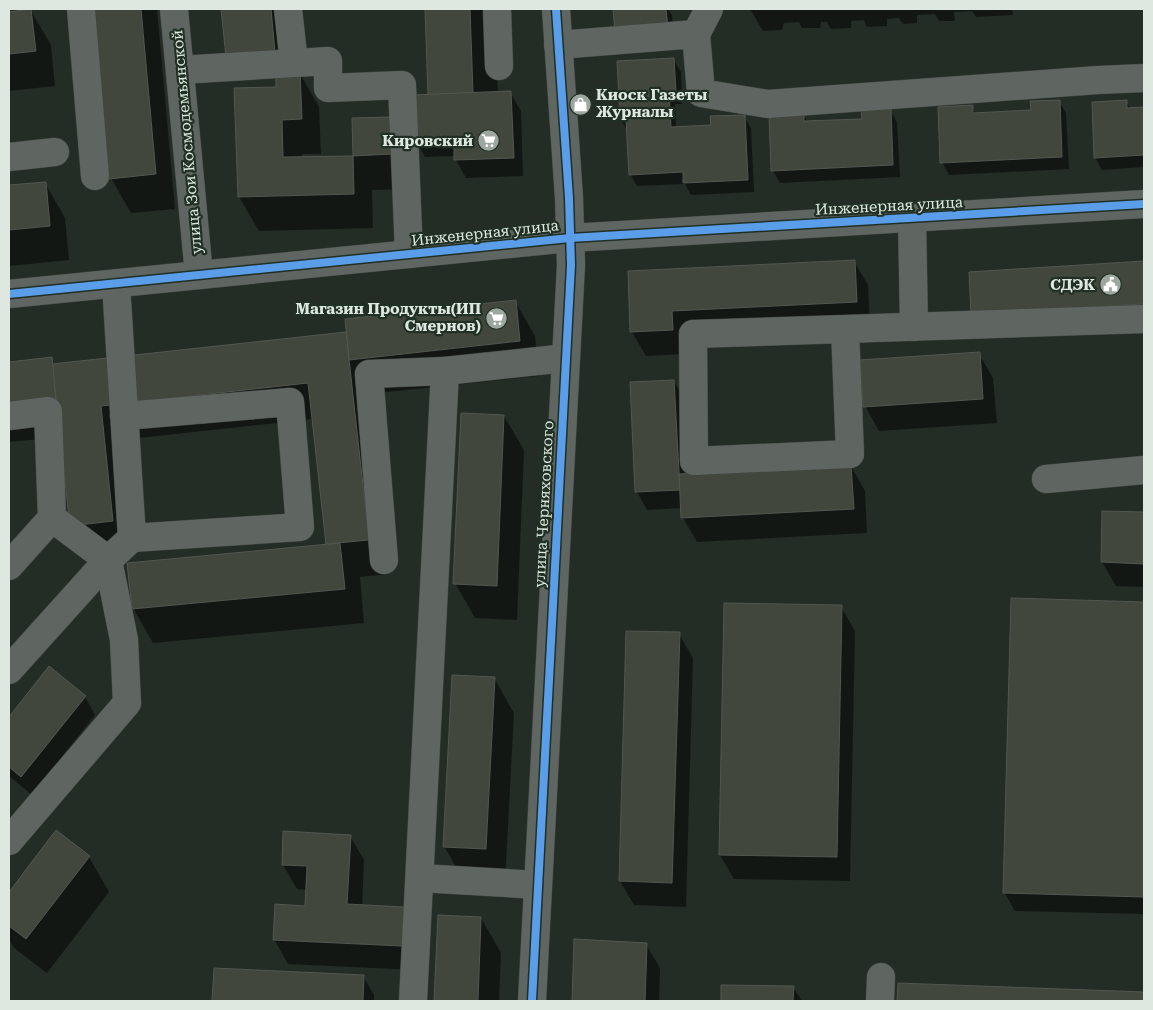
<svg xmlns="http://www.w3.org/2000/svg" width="1153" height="1010" font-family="'Roboto Serif',serif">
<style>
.shadow{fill:#0007}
.building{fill:#41473c;stroke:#525751}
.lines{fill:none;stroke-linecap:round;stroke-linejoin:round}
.minor-casing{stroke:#404641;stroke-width:29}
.minor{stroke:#5f6560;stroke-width:28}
.cycleway-casing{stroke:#203024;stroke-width:11}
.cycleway{stroke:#5a9eea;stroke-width:8}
.labels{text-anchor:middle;stroke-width:4.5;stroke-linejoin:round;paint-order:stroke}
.poi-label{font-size:15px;font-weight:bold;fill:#dee8e0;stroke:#203024;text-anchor:end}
.street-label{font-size:15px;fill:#dee8e0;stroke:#203024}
</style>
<rect width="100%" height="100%" fill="#242c26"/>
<g class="shadow">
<polygon points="95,9 157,9 175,209 131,213 111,178"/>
<polygon points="222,9 276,9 281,64 227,57"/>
<polygon points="426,9 494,9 498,93 510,92 521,111 523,176 466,178 456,160 456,156 425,157 415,139 429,96"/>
<polygon points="614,9 668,9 672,15 674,40 616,31"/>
<polygon points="750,9 1020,9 1012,10 1013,15 976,17 972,11 954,12 955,21 939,21 935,14 917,15 917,23 903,24 899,18 887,19 887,26 867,27 864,20 851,21 851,28 831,29 827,22 821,22 820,28 802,28 799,22 784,23 782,30 763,31"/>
<polygon points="31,11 51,45 55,86 9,91 9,13"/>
<polygon points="674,60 681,72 682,104 675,104 676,128 712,127 744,116 751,128 754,192 691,195 685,184 637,186 630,174 628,132 621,120"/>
<polygon points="299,72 319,107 321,154 302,154 302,158 354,157 353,120 390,119 411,189 372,190 373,228 259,231 239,197 277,88"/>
<polygon points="1059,101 1066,113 1069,169 949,175 942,162 972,106 976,114 1032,111"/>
<polygon points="1126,101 1130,109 1144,108 1144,167 1102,170 1095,157"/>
<polygon points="890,110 897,122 900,177 780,183 773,171 770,116 803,115 808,122 863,120"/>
<polygon points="45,183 65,218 69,260 9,266 9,187"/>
<polygon points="854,261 868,285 870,326 685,335 686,354 646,356 632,332 629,272"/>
<polygon points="1144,263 1144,329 986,338 972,314 970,273"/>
<polygon points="515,301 535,336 539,376 368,394 388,574 360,577 364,623 153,643 133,608 327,545 313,419 120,440 133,555 91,560 62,437 9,442 9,363 51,359 55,365 347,333"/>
<polygon points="979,354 993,378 997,423 879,431 865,406"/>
<polygon points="674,381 684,399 688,475 851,466 865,491 867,533 697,542 683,518 682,508 647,510 637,492"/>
<polygon points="504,416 524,450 517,620 475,618 455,583"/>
<polygon points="1104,512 1144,514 1144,587 1116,586 1102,562"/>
<polygon points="1013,600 1144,603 1144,914 1015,911 1004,892"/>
<polygon points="841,607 855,631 850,881 734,879 720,855"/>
<polygon points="679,634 693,658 686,907 634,905 620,881"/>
<polygon points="49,668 85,697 95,715 32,795 9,776 9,719"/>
<polygon points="494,678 514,713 505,883 464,881 444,846"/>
<polygon points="56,831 89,857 109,892 47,973 14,948 9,939 9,894"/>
<polygon points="350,836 364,860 362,906 403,908 417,933 415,970 288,964 274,939 306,907 307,890 297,889 283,865"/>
<polygon points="439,916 481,918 501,953 499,1001 436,1001"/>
<polygon points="575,940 646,944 660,968 659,1001 573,1001"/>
<polygon points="215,969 363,976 374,995 374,1001 213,1001"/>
<polygon points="899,985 1144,994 1144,1001 899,1001"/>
<polygon points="723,986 793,987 802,1001 722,1001"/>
</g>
<g class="building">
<polygon points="31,9 36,51 9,54 9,12"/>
<polygon points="93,9 141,9 156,174 109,179"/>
<polygon points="221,9 271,9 275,52 226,57"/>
<polygon points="425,9 470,9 473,93 428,95"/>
<polygon points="613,9 666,9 668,28 615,32"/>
<polygon points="674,58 676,92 669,92 671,127 711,125 710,116 745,115 748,180 683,183 683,172 629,175 626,120 620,120 617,61"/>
<polygon points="300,71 302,119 282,120 283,157 353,156 354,194 238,197 234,88 276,87 276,72"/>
<polygon points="511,91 514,158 454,160 454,137 414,139 412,95"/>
<polygon points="1060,100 1062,157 940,163 938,107 973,105 973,113 1031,110 1030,101"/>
<polygon points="1127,100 1127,108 1144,107 1144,155 1094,158 1092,102"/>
<polygon points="891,108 893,165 771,171 769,115 804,113 804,121 862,119 861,110"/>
<polygon points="391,117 392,154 353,156 352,118"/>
<polygon points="46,182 50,226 9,230 9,185"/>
<polygon points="855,260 857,302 672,311 673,330 630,332 628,271"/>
<polygon points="1144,261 1144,304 971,314 969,272"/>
<polygon points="516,300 520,341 349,360 345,319"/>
<polygon points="346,332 369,540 326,544 308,383 101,406 113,521 70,526 52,364"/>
<polygon points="980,352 983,399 863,407 860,360"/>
<polygon points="52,357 56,401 9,406 9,362"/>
<polygon points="674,380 680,490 635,492 630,382"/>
<polygon points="461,413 504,415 497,586 453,584"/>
<polygon points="851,465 854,509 681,518 679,474"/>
<polygon points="1102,511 1144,512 1144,564 1101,562"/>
<polygon points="340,543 345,589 132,609 127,563"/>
<polygon points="1011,598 1144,602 1144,897 1003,893"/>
<polygon points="724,603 842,605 837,857 719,855"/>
<polygon points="626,631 680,632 672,883 619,881"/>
<polygon points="49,666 86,696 21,777 9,767 9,717"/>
<polygon points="452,675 495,677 486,849 443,847"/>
<polygon points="56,830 90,856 26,939 9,926 9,892"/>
<polygon points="283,831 351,835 347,904 404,907 402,946 273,940 275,904 305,906 307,866 282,865"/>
<polygon points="438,915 481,917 478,1001 434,1001"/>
<polygon points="574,939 647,943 645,1001 572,1001"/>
<polygon points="214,968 364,975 363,1001 212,1001"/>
<polygon points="898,983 1144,992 1144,1001 897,1001"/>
<polygon points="721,985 794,986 793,1001 721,1001"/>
</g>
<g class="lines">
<defs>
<g id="minor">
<polyline points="81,9 95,176"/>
<polyline points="174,9 199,275"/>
<polyline points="288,9 294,63"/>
<polyline points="497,9 499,66"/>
<polyline points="696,34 709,9"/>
<polyline points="558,45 696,34 701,93 768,104 1098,80 1144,78"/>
<polyline points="180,70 328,61 328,88 402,85 409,254"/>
<polyline points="9,157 55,152"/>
<polyline points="912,218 914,327"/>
<polyline points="116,284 132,538 300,527 290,402 124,416"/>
<polyline points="9,294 570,238 1144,204"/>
<path d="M845 329 850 454 694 461 693 334C844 329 994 324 1144 319"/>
<polyline points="9,416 48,411 52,518 9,566"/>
<polyline points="1046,479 1144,470"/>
<polyline points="384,560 369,374 445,371"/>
<polyline points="9,670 108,560 52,518"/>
<polyline points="9,841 127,703 124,640 108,560 132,538"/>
<polyline points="420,878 538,885"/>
<polyline points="413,1001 445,371 566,358"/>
<polyline points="532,1001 571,265 569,198 556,9"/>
<polyline points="880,1001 881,977"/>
</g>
</defs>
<use href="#minor" class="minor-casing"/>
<use href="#minor" class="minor"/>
<defs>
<g id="cycleway">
<polyline points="9,294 570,238 1144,204"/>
<polyline points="532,1001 571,265 569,198 556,9"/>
</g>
</defs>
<use href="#cycleway" class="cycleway-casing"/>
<use href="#cycleway" class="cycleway"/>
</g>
<defs>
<symbol id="shop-disc" viewBox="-11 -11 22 22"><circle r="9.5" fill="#9da69f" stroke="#203024"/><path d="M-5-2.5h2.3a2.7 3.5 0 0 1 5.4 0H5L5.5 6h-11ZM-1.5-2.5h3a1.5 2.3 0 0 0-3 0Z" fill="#fff"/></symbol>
<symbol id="supermarket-disc" viewBox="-11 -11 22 22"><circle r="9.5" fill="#9da69f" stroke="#203024"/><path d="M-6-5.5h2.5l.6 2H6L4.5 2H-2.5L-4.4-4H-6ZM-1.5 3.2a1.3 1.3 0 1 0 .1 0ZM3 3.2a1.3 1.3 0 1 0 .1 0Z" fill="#fff"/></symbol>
<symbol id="civic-disc" viewBox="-11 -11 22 22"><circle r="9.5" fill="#9da69f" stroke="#203024"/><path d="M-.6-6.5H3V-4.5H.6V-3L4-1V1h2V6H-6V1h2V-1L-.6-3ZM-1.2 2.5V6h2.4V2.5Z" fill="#fff"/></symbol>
</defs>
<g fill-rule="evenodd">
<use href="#shop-disc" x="568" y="92" width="25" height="25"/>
<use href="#supermarket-disc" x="476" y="128" width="25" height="25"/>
<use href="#civic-disc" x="1098" y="272" width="25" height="25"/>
<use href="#supermarket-disc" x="484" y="306" width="25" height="25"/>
</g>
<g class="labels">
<g class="poi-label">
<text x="596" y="100" text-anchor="start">Киоск Газеты<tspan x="596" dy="17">Журналы</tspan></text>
<text x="473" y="146">Кировский</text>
<text x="1095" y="290">СДЭК</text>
<text x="481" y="314">Магазин Продукты(ИП<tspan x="481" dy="17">Смернов)</tspan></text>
</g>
<g class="street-label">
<text transform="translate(187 142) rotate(-95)" y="5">улица Зои Космодемьянской</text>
<text transform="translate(889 206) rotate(-3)" y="5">Инженерная улица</text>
<text transform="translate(485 233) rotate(-6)" y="5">Инженерная улица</text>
<text transform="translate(544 504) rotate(-87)" y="5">улица Черняховского</text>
</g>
</g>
<rect width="1153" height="1010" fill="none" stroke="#dee8e0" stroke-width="20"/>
</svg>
